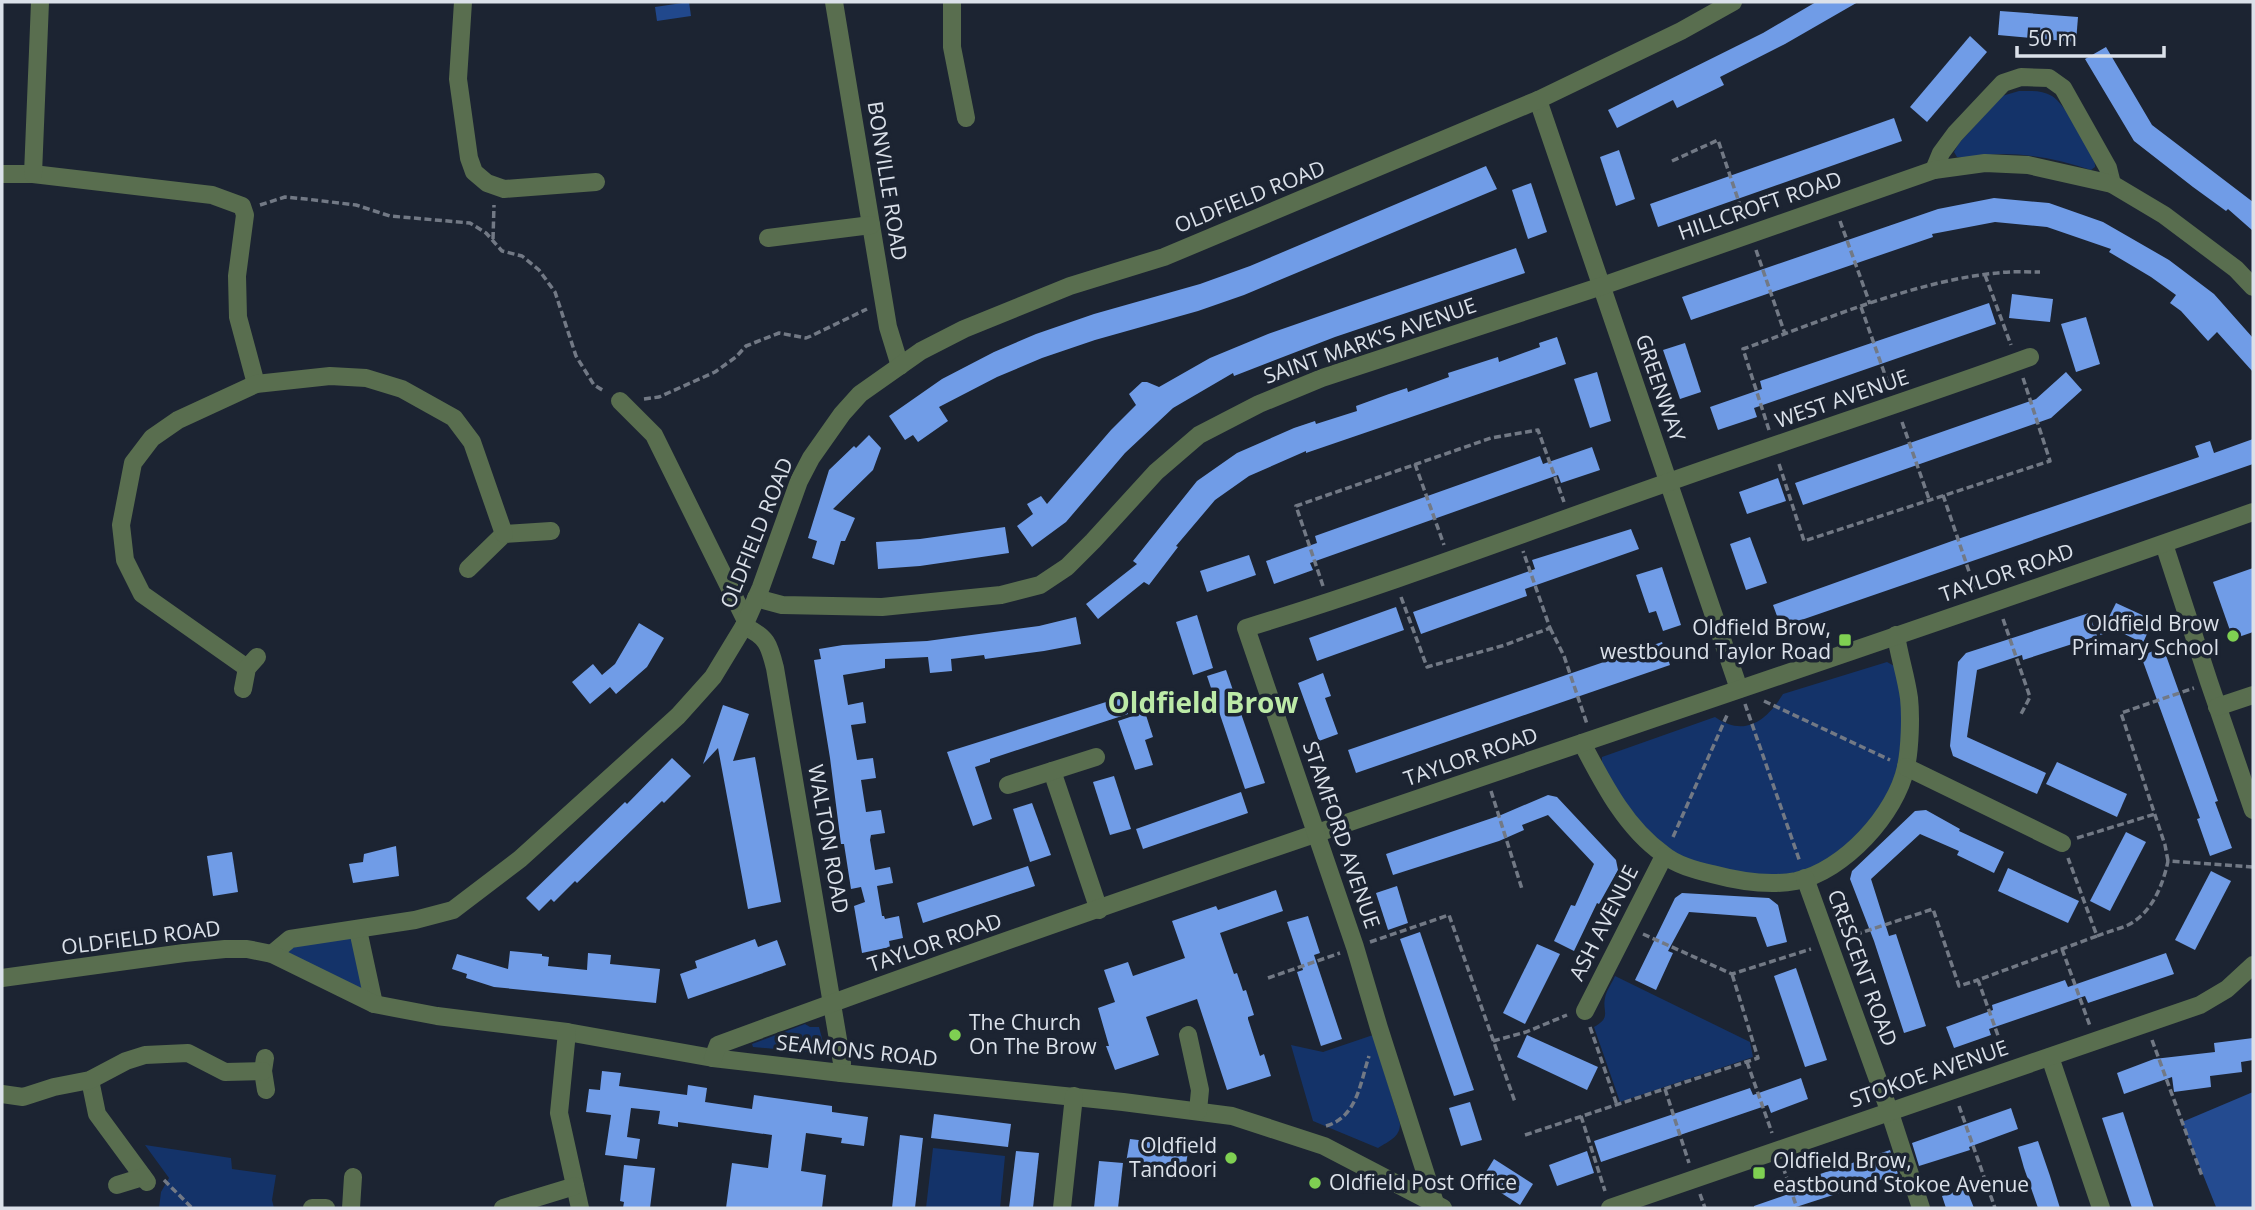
<svg xmlns="http://www.w3.org/2000/svg" width="2255" height="1210" font-family="'Open Sans',sans-serif">
<style>
.green{fill:#143369}
.forest{fill:#244b90}
.water{fill:#21488c}
.building{fill:#709ce7}
.lines{fill:none;stroke-linecap:round;stroke-linejoin:round}
.path{stroke:#727985;stroke-width:3.5;stroke-dasharray:7 3.5;stroke-linecap:butt}
.minor{stroke:#596e4f;stroke-width:18}
.poi-dot{fill:#7fd052;stroke:#1c2432;stroke-width:2.5}
.labels{text-anchor:middle;stroke-width:7;stroke-linejoin:round;paint-order:stroke}
.street-label{font-size:21px;fill:#dbe1ea;stroke:#1c2432}
.poi-label{font-size:21px;fill:#dbe1ea;stroke:#1c2432;text-anchor:end}
.district-label{font-size:28px;font-weight:bold;fill:#bceaa7;stroke:#1c2432}
</style>
<rect width="100%" height="100%" fill="#1c2432"/>
<g class="green">
<path d="M2019 91C2030 91 2042 90 2052 96 2064 103 2097 154 2095 167L2091 170C2062 160 2032 154 2002 154 1987 154 1972 159 1957 157L1954 152 1959 143 2002 96Z"/>
<path d="M1887 662 1896 667 1906 699 1903 769 1877 821 1808 876 1765 880 1666 854 1618 801 1602 763V757L1715 717C1745 738 1767 720 1783 694Z"/>
<polygon points="358,930 374,1004 272,954 290,939"/>
<path d="M1615 976 1750 1042 1753 1057 1620 1102 1594 1027C1612 1017 1602 1012 1605 998 1606 991 1612 983 1615 976Z"/>
<polygon points="805,1024 810,1027 819,1027 824,1046 821,1053 753,1047 752,1044"/>
<path d="M1373 1035 1400 1124C1400 1137 1389 1141 1378 1148L1313 1121 1291 1045 1323 1052Z"/>
<polygon points="145,1145 231,1158 232,1169 276,1175 272,1200 274,1208 159,1208 161,1192 169,1178"/>
<polygon points="933,1148 1005,1156 1000,1208 926,1208"/>
</g>
<polygon class="forest" points="2253,1092 2253,1208 2214,1208 2216,1207 2182,1122"/>
<polygon class="water" points="689,2 691,16 657,21 655,7"/>
<g class="building">
<polygon points="1816,2 1858,2 1785,44 1720,77 1724,85 1677,108 1673,100 1617,128 1608,110 1763,33"/>
<polygon points="2000,11 2078,17 2076,42 1998,35"/>
<polygon points="1970,36 1987,52 1927,122 1910,107"/>
<polygon points="2106,47 2152,125 2253,202 2253,231 2228,209 2226,211 2193,187 2134,141 2085,59"/>
<polygon points="1894,118 1902,141 1658,227 1650,204"/>
<polygon points="1619,150 1635,199 1616,206 1600,157"/>
<polygon points="1486,166 1497,189 1244,295 1198,311 1095,340 1042,358 997,377 939,407 948,421 918,442 913,435 905,440 889,416 942,379 994,352 1036,334 1094,314 1200,284 1250,266"/>
<polygon points="1531,183 1547,232 1528,239 1512,190"/>
<polygon points="1994,198 2049,203 2103,222 2169,260 2214,294 2253,338 2253,372 2217,332 2208,341 2181,311 2170,303 2176,295 2151,277 2109,252 2111,249 2047,227 1995,222 1932,234 1933,237 1691,320 1682,297 1938,209"/>
<polygon points="1516,248 1525,273 1335,337 1234,376 1233,373 1173,408 1125,453 1066,522 1032,547 1017,526 1033,514 1027,504 1041,496 1047,504 1111,430 1136,405 1129,394 1142,382 1147,382 1159,387 1210,358 1268,334"/>
<polygon points="2012,294 2053,299 2050,322 2009,318"/>
<polygon points="1989,303 1996,324 1754,408 1757,417 1718,430 1710,407 1762,389 1760,381"/>
<polygon points="2086,317 2100,364 2076,372 2061,324"/>
<polygon points="1557,337 1566,364 1306,453 1306,451 1249,476 1215,500 1176,546 1178,547 1149,585 1144,582 1098,619 1086,604 1137,564 1133,561 1197,481 1237,453 1294,428 1315,421 1316,424 1357,411 1356,406 1389,394 1407,388 1408,392 1449,377 1448,373 1498,357 1499,362 1540,347 1539,343"/>
<polygon points="1685,343 1701,392 1680,399 1663,350"/>
<polygon points="1597,372 1611,421 1590,428 1574,379"/>
<polygon points="2066,372 2082,390 2051,418 1803,505 1795,483 2036,399"/>
<polygon points="869,435 881,448 873,470 833,509 855,518 845,541 841,541 834,565 812,558 817,541 808,538 829,470 854,446 856,448"/>
<polygon points="2253,439 2253,464 1781,627 1773,605 1952,541 2199,457 2195,446 2210,441 2214,453"/>
<polygon points="1592,447 1600,470 1561,483 1558,475 1310,563 1313,570 1274,584 1266,561 1317,543 1315,536 1540,456 1543,464"/>
<polygon points="1778,478 1786,501 1747,514 1739,492"/>
<polygon points="1005,527 1009,553 920,566 878,569 876,542 920,539"/>
<polygon points="1631,529 1639,549 1525,589 1527,596 1421,634 1413,612 1535,569 1532,560"/>
<polygon points="1750,537 1767,583 1746,590 1730,544"/>
<polygon points="1249,555 1256,575 1207,592 1200,571"/>
<polygon points="1662,567 1681,625 1663,631 1656,611 1649,613 1636,575"/>
<polygon points="2253,568 2253,632 2233,639 2213,582"/>
<polygon points="2116,603 2153,620 2143,643 2116,630 2100,635"/>
<polygon points="1396,607 1404,630 1317,661 1309,638"/>
<polygon points="2089,613 2097,636 2023,660 2022,655 1977,670 1967,737 2046,773 2037,794 1953,756 1950,746 1958,662 1966,653"/>
<polygon points="1197,615 1213,668 1193,675 1176,622"/>
<polygon points="1076,617 1081,644 1044,651 985,659 984,655 951,659 952,671 930,673 928,657 885,659 885,668 843,675 848,705 863,702 866,723 851,725 857,760 873,758 876,778 861,780 866,812 881,810 885,833 871,835 870,840 875,870 890,867 893,883 877,886 882,916 884,916 885,919 899,916 903,938 889,941 890,947 862,953 854,906 865,902 861,887 851,889 844,844 841,844 830,758 814,660 821,659 819,649 843,645 927,641 1039,626"/>
<polygon points="639,623 664,638 647,667 616,694 610,687 590,704 572,682 593,664 602,675 615,664"/>
<polygon points="1662,642 1670,665 1356,773 1348,750"/>
<polygon points="2163,647 2218,801 2215,802 2232,848 2210,856 2197,819 2200,818 2141,656"/>
<polygon points="1226,670 1265,783 1245,789 1207,676"/>
<polygon points="1323,673 1331,696 1325,698 1338,734 1319,741 1298,683"/>
<polygon points="1122,697 1128,714 990,759 990,762 975,767 992,819 973,826 947,752"/>
<polygon points="723,705 749,714 733,761 755,757 781,902 748,909 718,748 703,764"/>
<polygon points="1145,712 1153,737 1145,740 1153,765 1135,770 1118,721"/>
<polygon points="672,758 691,776 664,803 662,801 577,883 575,881 554,902 551,899 539,911 526,898 625,802 627,804"/>
<polygon points="2057,762 2127,794 2117,817 2046,784"/>
<polygon points="1114,776 1131,829 1110,835 1093,782"/>
<polygon points="1241,792 1248,813 1143,849 1136,829"/>
<polygon points="1548,795 1557,797 1616,860 1618,870 1599,904 1597,903 1574,951 1554,941 1571,905 1575,906 1594,864 1548,815 1522,825 1524,830 1499,841 1393,875 1386,854 1501,815"/>
<polygon points="1032,803 1051,855 1030,862 1013,809"/>
<polygon points="1926,810 1960,829 1959,831 2004,852 1994,873 1957,855 1959,851 1920,834 1871,879 1889,936 1896,934 1926,1026 1904,1033 1874,941 1850,879 1852,871 1915,811"/>
<polygon points="2126,832 2146,842 2110,911 2090,901"/>
<polygon points="396,846 399,876 353,883 349,864 363,862 364,854"/>
<polygon points="232,852 238,892 213,896 207,856"/>
<polygon points="1028,866 1035,886 923,923 917,903"/>
<polygon points="2008,868 2079,901 2068,923 1998,891"/>
<polygon points="2211,871 2231,881 2195,950 2175,940"/>
<polygon points="1397,886 1408,923 1388,930 1376,893"/>
<polygon points="1276,890 1283,911 1220,933 1234,974 1237,973 1243,991 1246,990 1254,1015 1248,1017 1248,1019 1260,1056 1264,1054 1271,1076 1227,1090 1197,999 1146,1017 1159,1055 1115,1070 1106,1046 1109,1046 1098,1008 1115,1002 1104,970 1128,962 1133,976 1185,958 1172,921 1216,906 1218,910"/>
<polygon points="1682,893 1769,898 1778,905 1787,942 1767,947 1756,917 1689,912 1668,951 1673,953 1656,990 1635,980 1675,898"/>
<polygon points="1308,916 1320,953 1314,955 1342,1039 1321,1046 1297,972 1303,970 1287,922"/>
<polygon points="1420,932 1474,1090 1454,1096 1400,939"/>
<polygon points="755,939 758,947 777,940 786,965 688,999 680,974 697,968 695,961"/>
<polygon points="1537,944 1560,954 1525,1024 1503,1013"/>
<polygon points="510,951 542,954 542,956 549,957 548,966 587,970 588,953 611,955 610,964 660,969 656,1003 494,987 466,978 467,974 452,969 457,954 508,969"/>
<polygon points="2166,953 2174,974 2088,1003 2085,996 1989,1029 1991,1035 1954,1048 1946,1027 1993,1010 1992,1005 2065,980 2068,987"/>
<polygon points="1796,968 1827,1060 1805,1067 1774,976"/>
<polygon points="1527,1035 1598,1067 1587,1090 1517,1057"/>
<polygon points="2253,1038 2253,1060 2241,1062 2242,1072 2210,1076 2211,1087 2174,1092 2172,1077 2124,1094 2117,1073 2154,1059 2215,1052 2214,1043"/>
<polygon points="602,1071 621,1073 619,1086 687,1095 688,1085 707,1088 705,1102 752,1109 754,1095 832,1106 832,1112 868,1117 864,1146 841,1143 842,1138 806,1133 801,1171 826,1175 822,1208 726,1208 732,1163 768,1168 772,1135 678,1122 678,1127 658,1124 660,1111 631,1108 627,1137 640,1139 637,1159 605,1155 611,1115 586,1112 589,1089 600,1090"/>
<polygon points="1801,1078 1808,1099 1771,1113 1768,1105 1601,1162 1594,1141 1750,1088 1753,1095"/>
<polygon points="1470,1102 1482,1140 1461,1146 1449,1108"/>
<polygon points="2011,1108 2018,1129 1969,1147 1970,1150 1919,1166 1912,1143"/>
<polygon points="2123,1112 2146,1183 2154,1208 2132,1208 2102,1118"/>
<polygon points="934,1114 1011,1124 1008,1147 931,1138"/>
<polygon points="900,1135 923,1138 915,1208 892,1208"/>
<polygon points="1130,1139 1189,1146 1185,1170 1126,1163"/>
<polygon points="2038,1141 2050,1176 2060,1208 2038,1208 2024,1168 2018,1147"/>
<polygon points="1890,1150 1898,1174 1793,1208 1754,1208 1754,1206 1797,1191 1794,1183"/>
<polygon points="1016,1151 1039,1153 1033,1208 1009,1208"/>
<polygon points="1587,1151 1594,1173 1557,1186 1549,1165"/>
<polygon points="1494,1159 1533,1184 1520,1205 1481,1180"/>
<polygon points="1099,1161 1123,1163 1118,1208 1094,1208"/>
<polygon points="624,1165 655,1168 650,1208 623,1208 624,1202 620,1201"/>
<polygon points="1966,1188 1974,1208 1946,1208 1942,1196"/>
</g>
<g class="lines">
<g class="path">
<polyline points="1672,161 1718,140 1744,217"/>
<polyline points="260,205 285,197 306,199 356,205 390,216 470,223 486,233 502,251 522,256 539,270 555,292 576,356 594,385 604,391"/>
<polyline points="1840,221 1870,304"/>
<polyline points="493,239 494,205"/>
<polyline points="1756,250 1785,334"/>
<polyline points="1985,275 2011,345"/>
<polyline points="1861,307 1890,389"/>
<polyline points="644,399 659,397 715,372 736,357 746,346 779,333 806,338 811,336 867,309"/>
<polyline points="1902,422 1929,499"/>
<path d="M1769 430 1743 349C1822 321 1914 281 1997 273 2011 271 2026 272 2040 272"/>
<polyline points="1415,464 1444,545"/>
<polyline points="1779,464 1804,541 2050,461 2023,378"/>
<polyline points="1943,495 1975,589"/>
<polyline points="1323,586 1296,506 1491,438 1538,430 1564,502"/>
<polyline points="1401,597 1427,667 1505,645 1550,628 1523,551"/>
<polyline points="2003,619 2030,697 2020,716"/>
<polyline points="1550,628 1564,656 1587,724"/>
<polyline points="1764,701 1890,760"/>
<polyline points="1745,704 1800,862"/>
<polyline points="1491,791 1522,889"/>
<polyline points="1673,837 1728,713"/>
<polyline points="2077,838 2155,814"/>
<polyline points="2168,861 2165,845 2121,713 2194,688"/>
<polyline points="1643,934 1732,974 1811,949"/>
<path d="M2097 936C2107 932 2119 929 2128 925 2152 913 2163 885 2168 861L2253 867"/>
<polyline points="1845,938 1933,909 1959,986 1978,980"/>
<polyline points="1370,942 1449,915 1515,1102"/>
<polyline points="2062,949 2090,1026"/>
<polyline points="1268,978 1340,953"/>
<polyline points="1590,1027 1617,1105"/>
<polyline points="2152,1040 2202,1176"/>
<polyline points="1493,1041 1526,1032 1567,1015"/>
<polyline points="2005,1055 1978,980 2097,936 2068,858"/>
<polyline points="1747,1062 1772,1133"/>
<polyline points="1665,1089 1689,1163"/>
<polyline points="1959,1106 1995,1208"/>
<polyline points="1581,1116 1605,1191"/>
<path d="M1326 1126C1357 1117 1360 1084 1369 1056"/>
<polyline points="1525,1135 1758,1058 1732,974"/>
<polyline points="1783,1167 1797,1208"/>
<polyline points="164,1180 192,1208"/>
<polyline points="1700,1194 1705,1208"/>
</g>
<g class="minor">
<polyline points="463,2 458,79 469,158 474,172 487,183 504,189 596,182"/>
<polyline points="834,2 888,327 900,366"/>
<polyline points="952,2 952,47 966,118"/>
<polyline points="1538,100 1739,689"/>
<polyline points="1934,170 1941,153 1955,134 2003,83 2021,77 2049,78 2063,88 2108,168 2112,184"/>
<polyline points="2,174 33,174 212,195 242,206 245,215 237,276 238,317 256,384"/>
<polyline points="33,174 40,2"/>
<polyline points="768,238 871,225"/>
<polyline points="620,401 654,435 746,621"/>
<polyline points="2164,544 2209,682 2253,810"/>
<polyline points="468,569 504,534 551,531"/>
<polyline points="756,598 782,605 882,607 1001,595 1040,585 1067,567 1093,541 1156,472 1199,435 1259,404 1322,378 1602,286 1934,170 1985,163 2028,165 2112,184 2164,215 2236,269 2253,287"/>
<path d="M744 626C767 637 769 644 775 668L842 1063 841 1073"/>
<polyline points="247,668 142,594 125,560 121,525 133,463 152,438 178,420 256,384 330,376 366,378 402,389 454,418 472,442 504,534"/>
<polyline points="243,689 247,668 257,657"/>
<polyline points="2217,707 2253,695"/>
<path d="M1582 743C1603 783 1625 827 1663 854 1676 865 1695 870 1712 874 1738 881 1769 886 1796 881 1844 871 1896 814 1906 767 1910 748 1911 716 1909 698 1906 676 1899 656 1896 635"/>
<polyline points="1906,767 2062,843"/>
<polyline points="1052,771 1099,910"/>
<polyline points="1008,785 1096,757"/>
<polyline points="1805,878 1890,1113 1921,1208"/>
<polyline points="358,930 374,1004"/>
<polyline points="272,954 290,939 415,920 453,910 520,859 678,716 713,677 744,626 761,587 799,481 811,458 842,414 860,394 921,351 964,329 1070,286 1164,257 1538,100 1681,31 1733,2"/>
<polyline points="2,978 184,953 225,949 247,949 272,954 374,1004 437,1016 567,1032 713,1058 841,1073 1123,1102 1232,1116 1324,1146 1443,1208"/>
<polyline points="1585,1011 1664,856"/>
<polyline points="567,1032 559,1113 580,1208"/>
<polyline points="1188,1035 1200,1090 1198,1111"/>
<polyline points="2050,1057 2101,1208"/>
<polyline points="265,1058 263,1071 266,1090"/>
<path d="M713 1058 718 1045C1226 857 1743 693 2253 512"/>
<polyline points="90,1080 97,1114 147,1182"/>
<polyline points="2,1094 23,1097 54,1087 90,1080 126,1061 145,1055 188,1053 225,1072 263,1071"/>
<polyline points="117,1185 143,1177"/>
<path d="M1435 1203 1379 1028 1355 947 1246 628C1388 585 1526 532 1666 483 1787 440 1909 401 2030 357"/>
<polyline points="312,1208 326,1208"/>
<polyline points="351,1208 353,1177"/>
<polyline points="503,1208 575,1186"/>
<polyline points="1062,1208 1074,1096"/>
<polyline points="1610,1208 2200,1005 2227,989 2253,965"/>
</g>
</g>
<g class="poi-dot">
<circle cx="2233" cy="636" r="7"/>
<rect x="1838" y="633" width="14" height="14" rx="3.5"/>
<circle cx="955" cy="1035" r="7"/>
<circle cx="1231" cy="1158" r="7"/>
<rect x="1752" y="1166" width="14" height="14" rx="3.5"/>
<circle cx="1315" cy="1183" r="7"/>
</g>
<g class="labels">
<g class="street-label">
<text transform="translate(887 181) rotate(81)" y="7">BONVILLE ROAD</text>
<text transform="translate(1250 197) rotate(-22)" y="7">OLDFIELD ROAD</text>
<text transform="translate(1760 206) rotate(-19)" y="7">HILLCROFT ROAD</text>
<text transform="translate(1370 341) rotate(-19)" y="7">SAINT MARK'S AVENUE</text>
<text transform="translate(1660 388) rotate(71)" y="7">GREENWAY</text>
<text transform="translate(1842 399) rotate(-19)" y="7">WEST AVENUE</text>
<text transform="translate(757 533) rotate(-68)" y="7">OLDFIELD ROAD</text>
<text transform="translate(2007 573) rotate(-19)" y="7">TAYLOR ROAD</text>
<text transform="translate(1471 757) rotate(-19)" y="7">TAYLOR ROAD</text>
<text transform="translate(1341 835) rotate(71)" y="7">STAMFORD AVENUE</text>
<text transform="translate(828 839) rotate(80)" y="7">WALTON ROAD</text>
<text transform="translate(1604 923) rotate(-63)" y="7">ASH AVENUE</text>
<text transform="translate(141 938) rotate(-7)" y="7">OLDFIELD ROAD</text>
<text transform="translate(935 943) rotate(-19)" y="7">TAYLOR ROAD</text>
<text transform="translate(1862 968) rotate(70)" y="7">CRESCENT ROAD</text>
<text transform="translate(857 1051) rotate(6)" y="7">SEAMONS ROAD</text>
<text transform="translate(1929 1074) rotate(-19)" y="7">STOKOE AVENUE</text>
</g>
<g class="poi-label">
<text x="2219" y="631">Oldfield Brow<tspan x="2219" dy="24">Primary School</tspan></text>
<text x="1831" y="635">Oldfield Brow,<tspan x="1831" dy="24">westbound Taylor Road</tspan></text>
<text x="969" y="1030" text-anchor="start">The Church<tspan x="969" dy="24">On The Brow</tspan></text>
<text x="1217" y="1153">Oldfield<tspan x="1217" dy="24">Tandoori</tspan></text>
<text x="1773" y="1168" text-anchor="start">Oldfield Brow,<tspan x="1773" dy="24">eastbound Stokoe Avenue</tspan></text>
<text x="1329" y="1190" text-anchor="start">Oldfield Post Office</text>
</g>
<g class="district-label">
<text x="1203" y="713">Oldfield Brow</text>
</g>
</g>
<rect width="2255" height="1210" fill="none" stroke="#dbe1ea" stroke-width="7"/>
<path d="M2017 46v10h147v-10" fill="none" stroke="#dbe1ea" stroke-width="3.5"/>
<text x="2028" y="46" font-size="21" fill="#dbe1ea" stroke="#1c2432" stroke-width="5" paint-order="stroke">50 m</text>
</svg>
